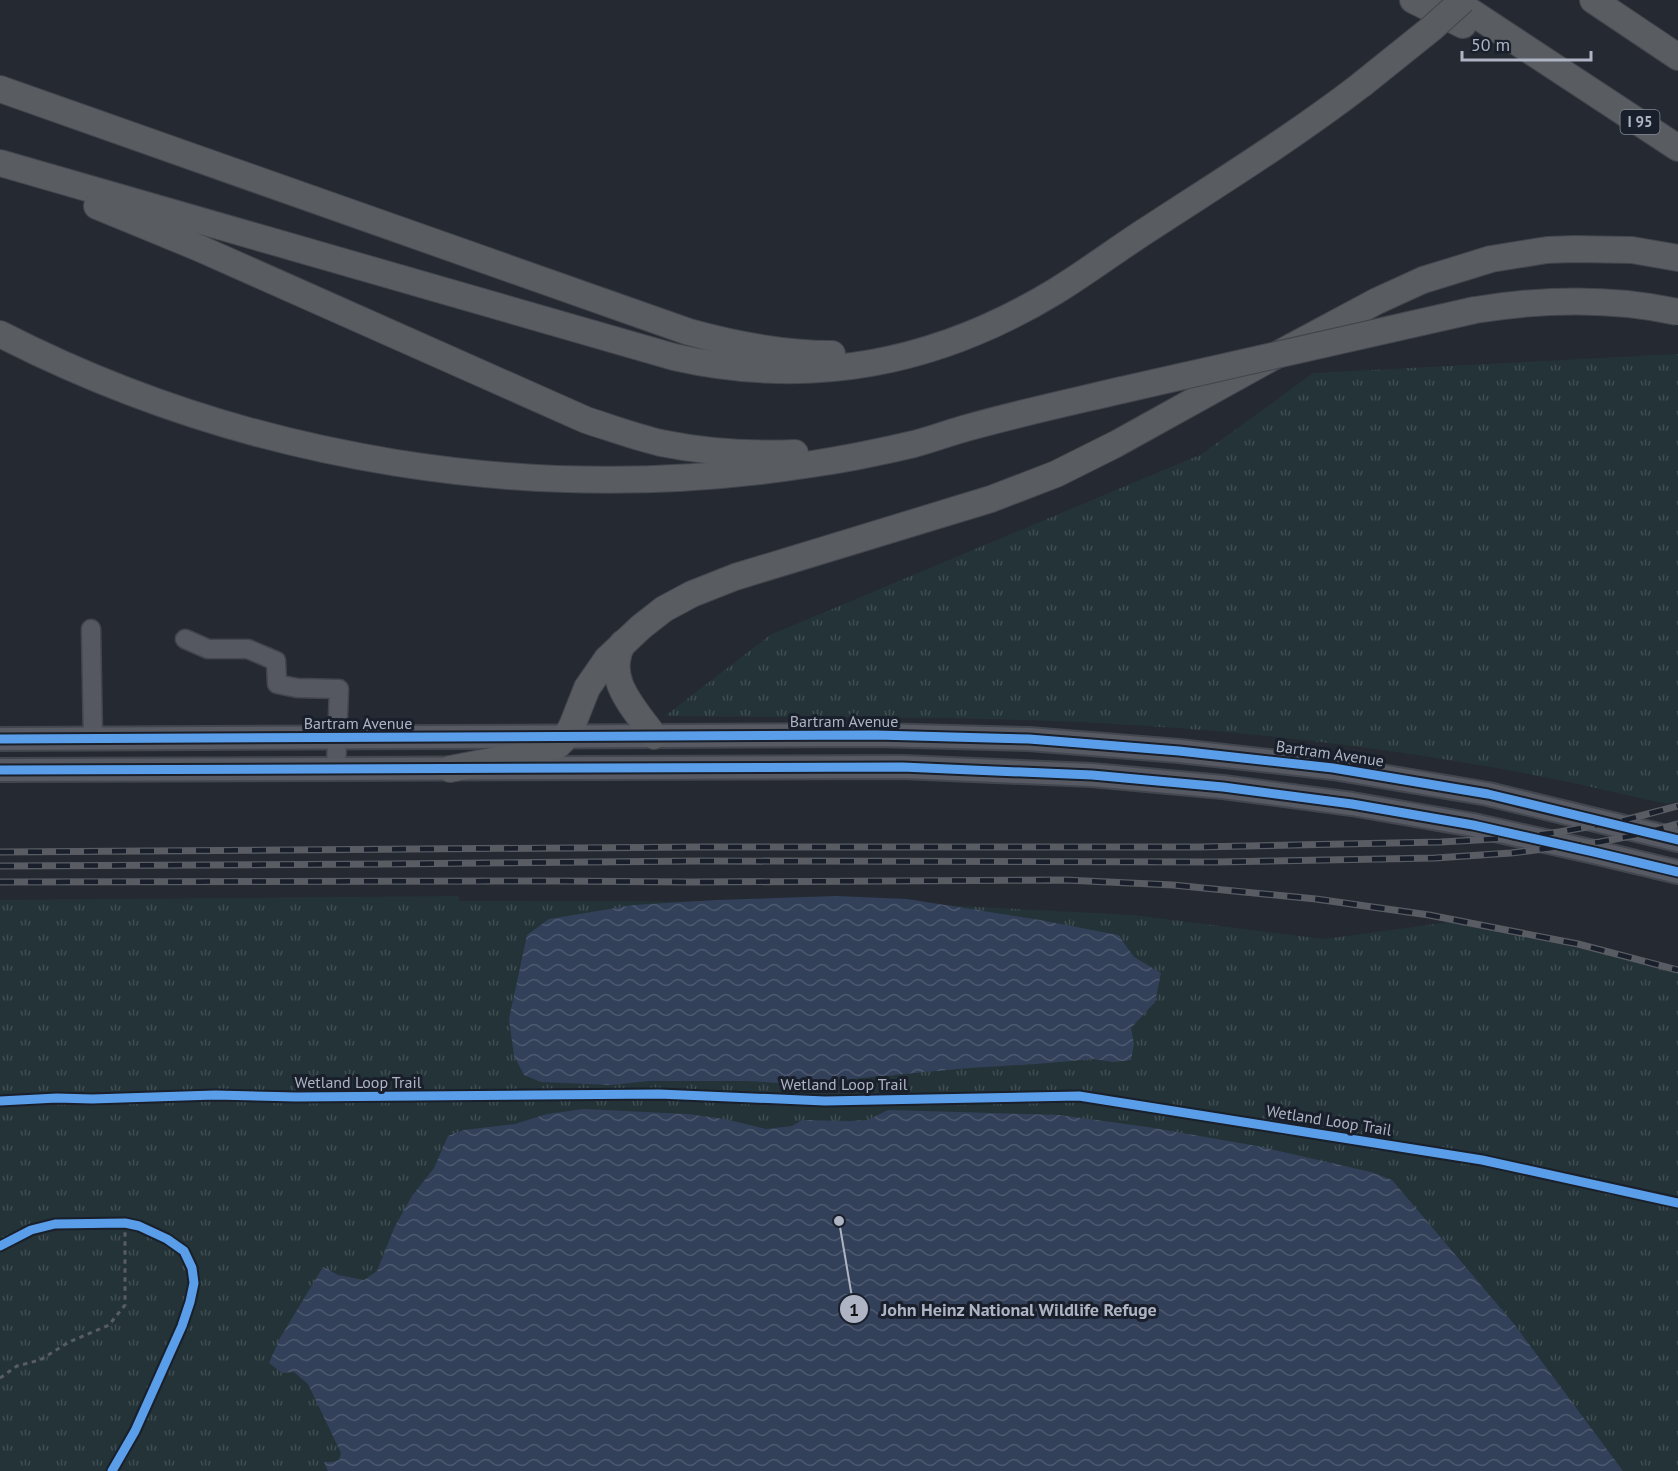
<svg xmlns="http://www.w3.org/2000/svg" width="1678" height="1471" font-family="'PT Sans',sans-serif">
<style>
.park{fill:url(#park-tufts)}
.water{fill:url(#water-waves)}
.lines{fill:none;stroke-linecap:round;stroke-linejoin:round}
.minor-casing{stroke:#42454c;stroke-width:21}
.major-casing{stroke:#42464e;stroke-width:26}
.highway-casing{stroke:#42454d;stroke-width:28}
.path{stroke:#585c63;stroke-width:3;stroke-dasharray:4.5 4.5;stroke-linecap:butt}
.minor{stroke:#555860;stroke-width:18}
.major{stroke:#575a62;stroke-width:22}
.highway{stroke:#595c60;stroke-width:26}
.rail-casing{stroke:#595c63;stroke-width:7}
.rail{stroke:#191f2b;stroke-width:4.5;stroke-dasharray:14;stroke-linecap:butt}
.highway-bridge-casing{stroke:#42454d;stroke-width:28;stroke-linecap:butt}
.highway-bridge{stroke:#595c60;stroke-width:26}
.cycleway-casing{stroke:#191f2b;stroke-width:13}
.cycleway{stroke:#5a9eea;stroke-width:9}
.labels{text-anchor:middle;stroke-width:6;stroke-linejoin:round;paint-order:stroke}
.shield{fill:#191f2b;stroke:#818795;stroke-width:1.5}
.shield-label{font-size:15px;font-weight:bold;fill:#aeb4c3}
.street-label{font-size:16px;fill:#aeb4c3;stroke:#191f2b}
.leader{fill:none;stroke:#aeb4c3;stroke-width:2}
.callout-dot{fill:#aeb4c3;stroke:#191f2b;stroke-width:2}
.mark-label{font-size:18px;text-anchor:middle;font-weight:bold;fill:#111}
.callout-label{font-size:18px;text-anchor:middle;font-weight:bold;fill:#aeb4c3;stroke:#191f2b;stroke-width:6;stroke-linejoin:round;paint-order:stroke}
</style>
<defs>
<pattern id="park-tufts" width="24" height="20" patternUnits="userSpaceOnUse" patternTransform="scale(1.5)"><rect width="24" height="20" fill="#233337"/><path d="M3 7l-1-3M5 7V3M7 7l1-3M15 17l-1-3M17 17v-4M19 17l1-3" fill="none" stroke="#404e52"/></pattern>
<pattern id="water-waves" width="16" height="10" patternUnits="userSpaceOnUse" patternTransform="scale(1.5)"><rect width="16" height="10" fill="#334059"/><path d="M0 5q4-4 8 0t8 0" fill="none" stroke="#4e596f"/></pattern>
</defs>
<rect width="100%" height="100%" fill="#252931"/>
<g class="park">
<path d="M1678 354V801L1668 804C1629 796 1589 786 1549 778 1422 753 1292 736 1162 727 997 715 831 718 665 716L770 635 1202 454 1313 373Z"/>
<polygon points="458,896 460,901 883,902 1134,915 1324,939 1458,921 1600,949 1678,970 1678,1471 0,1471 0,900"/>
</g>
<g class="water">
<polygon points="836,896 907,899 1040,920 1118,935 1134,957 1161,973 1155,1002 1131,1028 1134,1044 1131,1060 1113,1062 1094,1059 1036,1064 969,1068 796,1084 746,1081 649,1081 611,1085 541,1082 524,1075 514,1056 509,1019 527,935 549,919 634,905 716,900"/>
<polygon points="584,1109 687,1114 725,1119 766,1129 792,1126 802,1120 849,1121 868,1120 888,1110 1059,1115 1148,1127 1257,1146 1371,1172 1392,1180 1514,1324 1623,1471 328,1471 324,1462 332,1462 339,1460 341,1453 308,1384 294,1372 282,1373 269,1363 280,1338 323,1267 338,1275 364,1280 377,1271 395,1226 412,1196 434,1168 448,1136 464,1130 515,1124 547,1114"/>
</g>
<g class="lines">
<defs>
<g id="minor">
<polyline points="91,629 93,739"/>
<polyline points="185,639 208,649 248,649 276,661 277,684 297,688 339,689 336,768"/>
</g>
<g id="major">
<polyline points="0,739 876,735 1029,739 1179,751 1333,768 1488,794 1678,840"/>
<polyline points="0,770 902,767 1092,775 1223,787 1352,804 1473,825 1594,852 1678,872"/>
</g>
<g id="highway">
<polyline points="1413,0 1463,25"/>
<polyline points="1453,0 1678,148"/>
<polyline points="1593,0 1678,57"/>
<path d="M0 89 689 332C736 345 783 354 832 354"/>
<path d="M0 163 674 357C811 388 936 364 1056 291 1087 272 1116 250 1147 230 1219 183 1292 138 1361 85"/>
<path d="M97 206 199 248 586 420C611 428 635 437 661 443 705 452 750 455 795 453"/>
<path d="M0 334C248 461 536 507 812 464 846 459 880 452 914 444 933 439 951 432 970 427 1020 413 1071 402 1122 390"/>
<path d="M623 643C603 678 634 708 654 736"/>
<polyline points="450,769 523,755 557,746 565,738 572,726 587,688 607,659 641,627 664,609 692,594 735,577 991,499 1056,474 1116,444 1291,347 1377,301 1423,280 1491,259 1547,250 1574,249 1632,250 1678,258"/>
</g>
</defs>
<use href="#minor" class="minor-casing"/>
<use href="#major" class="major-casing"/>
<use href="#highway" class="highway-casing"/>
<polyline class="path" points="0,1378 17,1366 40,1360 69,1342 109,1325 125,1305 125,1223"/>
<use href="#minor" class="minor"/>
<use href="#major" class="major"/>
<use href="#highway" class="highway"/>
<defs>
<g id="rail">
<polyline points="0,852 702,847 1198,847 1441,842 1513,838 1559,832 1621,821 1678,806"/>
<polyline points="0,866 386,864 699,861 1216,862 1435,858 1511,853 1600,842 1636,835 1678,824"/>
<polyline points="0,882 554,881 693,882 1065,880 1173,885 1316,899 1429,915 1578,944 1678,970"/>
</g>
</defs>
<use href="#rail" class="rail-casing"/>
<use href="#rail" class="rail"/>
<defs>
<g id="highway-bridge">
<polyline points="1361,85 1432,28 1463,0"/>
<path d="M1122 390 1475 310C1543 299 1610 297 1678 312"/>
</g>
</defs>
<use href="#highway-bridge" class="highway-bridge-casing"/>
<use href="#highway-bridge" class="highway-bridge"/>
<defs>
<g id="cycleway">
<polyline points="0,739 876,735 1029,739 1179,751 1333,768 1488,794 1678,840"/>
<polyline points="0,770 902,767 1092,775 1223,787 1352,804 1473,825 1594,852 1678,872"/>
<polyline points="0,1101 57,1098 92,1099 215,1095 296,1097 659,1094 825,1101 1079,1096 1482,1160 1678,1203"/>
<polyline points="0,1246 31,1230 55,1224 125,1223 139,1226 167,1239 184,1251 192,1268 194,1283 190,1302 182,1326 135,1431 112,1471"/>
</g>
</defs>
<use href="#cycleway" class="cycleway-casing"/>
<use href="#cycleway" class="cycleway"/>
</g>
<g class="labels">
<rect class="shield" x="1620.5" y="110" width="39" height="24" rx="4.5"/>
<g class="shield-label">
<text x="1640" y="127">I 95</text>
</g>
<g class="street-label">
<text x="844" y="727">Bartram Avenue</text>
<text x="358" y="729">Bartram Avenue</text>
<text transform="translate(1330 753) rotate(8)" y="6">Bartram Avenue</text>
<text x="358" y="1088">Wetland Loop Trail</text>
<text x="844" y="1090">Wetland Loop Trail</text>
<text transform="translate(1329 1120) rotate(9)" y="6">Wetland Loop Trail</text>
</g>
</g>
<path class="leader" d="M839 1221L854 1309"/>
<g class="callout-dot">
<circle cx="839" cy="1221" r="6"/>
<circle cx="854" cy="1309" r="15"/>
</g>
<g class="mark-label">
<text x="854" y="1316">1</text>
</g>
<g class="callout-label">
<text x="1019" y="1316">John Heinz National Wildlife Refuge</text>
</g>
<path d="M1462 51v9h129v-9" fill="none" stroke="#aeb4c3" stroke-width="3"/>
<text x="1471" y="51" font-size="18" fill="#aeb4c3" stroke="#191f2b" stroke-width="4.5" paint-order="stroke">50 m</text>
</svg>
